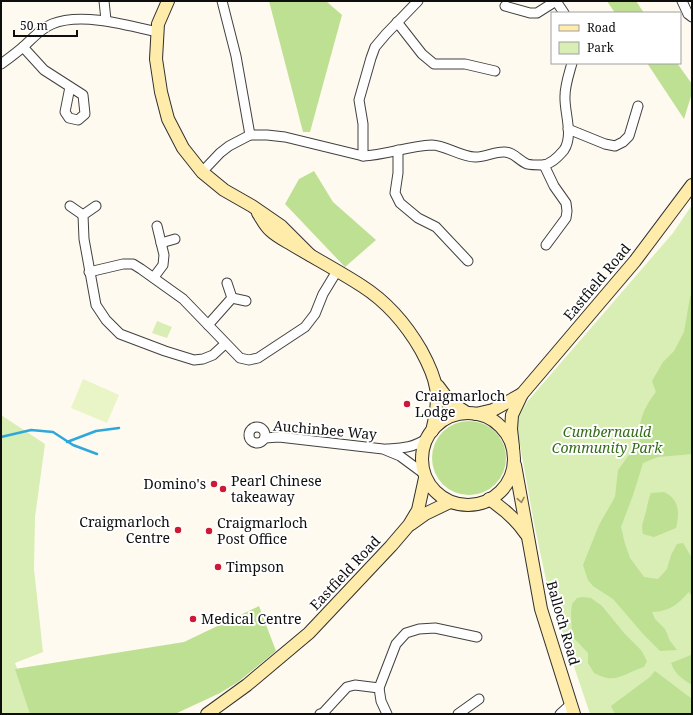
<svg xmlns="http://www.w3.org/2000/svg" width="693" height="715" font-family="'Noto Serif',serif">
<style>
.green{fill:#d8eeb4}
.forest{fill:#bee092}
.pitch{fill:#e9f4c7}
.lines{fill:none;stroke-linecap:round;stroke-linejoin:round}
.stream{stroke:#2ea8da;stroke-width:2.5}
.street-casing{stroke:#414141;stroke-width:11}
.secondary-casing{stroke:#303030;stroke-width:14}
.street{stroke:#fff;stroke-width:9}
.secondary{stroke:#ffecaa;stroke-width:12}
.oneway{stroke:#938864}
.poi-dot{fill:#cc1935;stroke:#fff;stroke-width:1.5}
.labels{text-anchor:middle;stroke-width:4;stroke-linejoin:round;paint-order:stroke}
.street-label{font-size:14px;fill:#0e0e0e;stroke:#fff}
.poi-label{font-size:14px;fill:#0e0e0e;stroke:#fff;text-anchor:start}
.park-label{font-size:14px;font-style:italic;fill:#336c18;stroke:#fff}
</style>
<rect width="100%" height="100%" fill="#fffaef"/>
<g class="green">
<polygon points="692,205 692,714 590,714 548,589 534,523 516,422 527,402 673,233"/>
<polygon points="157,321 172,327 167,338 152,333"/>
<polygon points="1,415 45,444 35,517 34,569 43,652 15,663 35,714 1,714"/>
</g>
<g class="forest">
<polygon points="269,1 326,1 342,15 310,132 303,132"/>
<polygon points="607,1 636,1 644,13 615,13"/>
<polygon points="647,63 677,63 692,84 692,93 684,119"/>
<polygon points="314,171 333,202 376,240 345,267 285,204 299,179"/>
<path d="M692 294V454L658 457 643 463 633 495 621 527 625 544 630 558 644 577 658 579 667 569 671 555 677 544 683 543 692 558V597L689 592C677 605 670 611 652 612L655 619 665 629 670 641 677 650 660 651 644 635 613 599 593 586 588 580 583 565 599 525 615 497 618 470 640 440C637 422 645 406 656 392L652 381 663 362 674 351 684 332 690 297Z"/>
<circle cx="469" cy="458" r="37"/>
<path d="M664 492C679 499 680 512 676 528L654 537 643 534C641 526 643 523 645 515 648 506 647 503 651 493Z"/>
<path d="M582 597 591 598 602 606 624 633 641 650 647 661 644 667C632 670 620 680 607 678 603 677 598 675 594 673L588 663V653L572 636 571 613 572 604 577 598Z"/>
<polygon points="259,606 276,651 238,682 220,693 175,714 30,714 15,669 184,642"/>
<path d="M691 655H692V685C682 679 675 674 671 663Z"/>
<polygon points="655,671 692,699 692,714 615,714 611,706 650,677"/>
</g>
<polygon class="pitch" points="83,379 119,395 107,423 71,408"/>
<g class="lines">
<g class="stream">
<polyline points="1,437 31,430 53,432 73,445 97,454"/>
<polyline points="67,442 96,431 119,428"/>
</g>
<defs>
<g id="street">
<polyline points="104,1 106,20"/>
<polyline points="222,1 236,56 250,135"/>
<polyline points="556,1 564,13"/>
<polyline points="682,1 688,14 692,17"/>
<polyline points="505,6 530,13 537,13 556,1"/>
<polyline points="397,22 422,54 434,64 465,64 495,71"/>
<polyline points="23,47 44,70 83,95 85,114 78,120 69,118 65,112 70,87"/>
<path d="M1 64C8 59 16 53 23 47 32 39 40 29 52 24 81 12 127 25 157 32"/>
<polyline points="568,129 605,144 615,146 623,142 629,136 638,106"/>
<polyline points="398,150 398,173 395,193 400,203 418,218 436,227 468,261"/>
<polyline points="363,156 363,124 359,100 371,58 375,47 386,34 418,1"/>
<polyline points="544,165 554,186 566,203 567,211 566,218 546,245"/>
<path d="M202 172 220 153 229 146 250 135H267L285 137 363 156C386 155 408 146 432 145 445 145 463 158 476 157 485 157 494 152 503 152 513 151 518 160 527 164 531 165 538 165 542 165 550 165 559 156 564 150 574 135 564 112 565 96 565 85 569 74 572 63"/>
<polyline points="70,206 83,215"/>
<polyline points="96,206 83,215 84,239 96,305 106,320 120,334 165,351 194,360 203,359 213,355 225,344"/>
<polyline points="161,243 175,239"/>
<polyline points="89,272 123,264 133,264 141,269 183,299 240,358 249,360 258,358 305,327 315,314 323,294 337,271"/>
<polyline points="154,277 163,265 164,255 157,226"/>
<polyline points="232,298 246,301"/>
<polyline points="208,325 232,298 227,283"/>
<circle cx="257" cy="435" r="8"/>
<polyline points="265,438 279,437 383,449 400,456 423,473"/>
<path d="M386 449C405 448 412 448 428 438"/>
<polyline points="379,688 396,644 406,633 419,629 435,628 477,637"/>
<polyline points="320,714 323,713 347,687 355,685 379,688 381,701 387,714"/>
<polyline points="458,714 479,699"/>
<polyline points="560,714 571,704"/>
</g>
<g id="secondary">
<polyline points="168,1 158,24 156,59 161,92 168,119 183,148 202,172 224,190 252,206 281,226 310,255"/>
<path d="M258 213C262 219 265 226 270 230 276 236 284 240 291 244 314 258 339 271 362 286 387 302 406 324 421 350 438 381 441 396 432 431"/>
<polyline points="438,386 450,402 467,413"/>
<circle cx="468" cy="459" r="46"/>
<polyline points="476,414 493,410 522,394"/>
<polyline points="513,447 511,429 512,415 522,394 635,261 692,185"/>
<polyline points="515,465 541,609 574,714"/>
<path d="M489 499C504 509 516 519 526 534"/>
<polyline points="411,524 425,514 450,502"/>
<polyline points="207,714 247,685 309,633 391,546 409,525 418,510 425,478"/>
</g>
</defs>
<use href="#street" class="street-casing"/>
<use href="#secondary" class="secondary-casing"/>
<use href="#street" class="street"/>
<use href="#secondary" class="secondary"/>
</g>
<defs><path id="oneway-chevron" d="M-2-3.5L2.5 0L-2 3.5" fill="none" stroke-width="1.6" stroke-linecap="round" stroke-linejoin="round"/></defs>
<use class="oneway" href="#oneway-chevron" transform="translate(521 500) rotate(79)"/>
<g class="poi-dot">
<circle cx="407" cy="404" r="4"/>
<circle cx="214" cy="484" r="4"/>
<circle cx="223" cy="489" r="4"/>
<circle cx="178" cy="530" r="4"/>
<circle cx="209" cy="531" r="4"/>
<circle cx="218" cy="567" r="4"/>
<circle cx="193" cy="619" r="4"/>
</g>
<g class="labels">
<g class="street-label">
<text transform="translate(597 282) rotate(-50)" y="5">Eastfield Road</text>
<text transform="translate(325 430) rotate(5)" y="5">Auchinbee Way</text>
<text transform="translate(345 573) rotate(-47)" y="5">Eastfield Road</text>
<text transform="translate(563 623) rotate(74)" y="5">Balloch Road</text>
</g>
<g class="poi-label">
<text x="415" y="401">Craigmarloch<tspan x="415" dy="16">Lodge</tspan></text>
<text x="231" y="486">Pearl Chinese<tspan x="231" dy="16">takeaway</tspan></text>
<text x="206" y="489" text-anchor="end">Domino's</text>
<text x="170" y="527" text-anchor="end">Craigmarloch<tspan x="170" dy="16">Centre</tspan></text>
<text x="217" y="528">Craigmarloch<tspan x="217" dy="16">Post Office</tspan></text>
<text x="226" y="572">Timpson</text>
<text x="201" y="624">Medical Centre</text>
</g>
<g class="park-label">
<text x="607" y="437">Cumbernauld<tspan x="607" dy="16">Community Park</tspan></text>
</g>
</g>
<rect width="693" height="715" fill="none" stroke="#0e0e0e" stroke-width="4"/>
<rect x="551" y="12" width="130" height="52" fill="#ffffff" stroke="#9f9f9f"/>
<rect x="559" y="25" width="20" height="6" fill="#ffecaa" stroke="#9f9f9f"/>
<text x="587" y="32" font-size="12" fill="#0e0e0e">Road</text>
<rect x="559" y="42" width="20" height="12" fill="#d8eeb4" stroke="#9f9f9f"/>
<text x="587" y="52" font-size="12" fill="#0e0e0e">Park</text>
<path d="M14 30v6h63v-6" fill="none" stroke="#0e0e0e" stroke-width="2"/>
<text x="20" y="30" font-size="12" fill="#0e0e0e" stroke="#ffffff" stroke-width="3" paint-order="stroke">50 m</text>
</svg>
